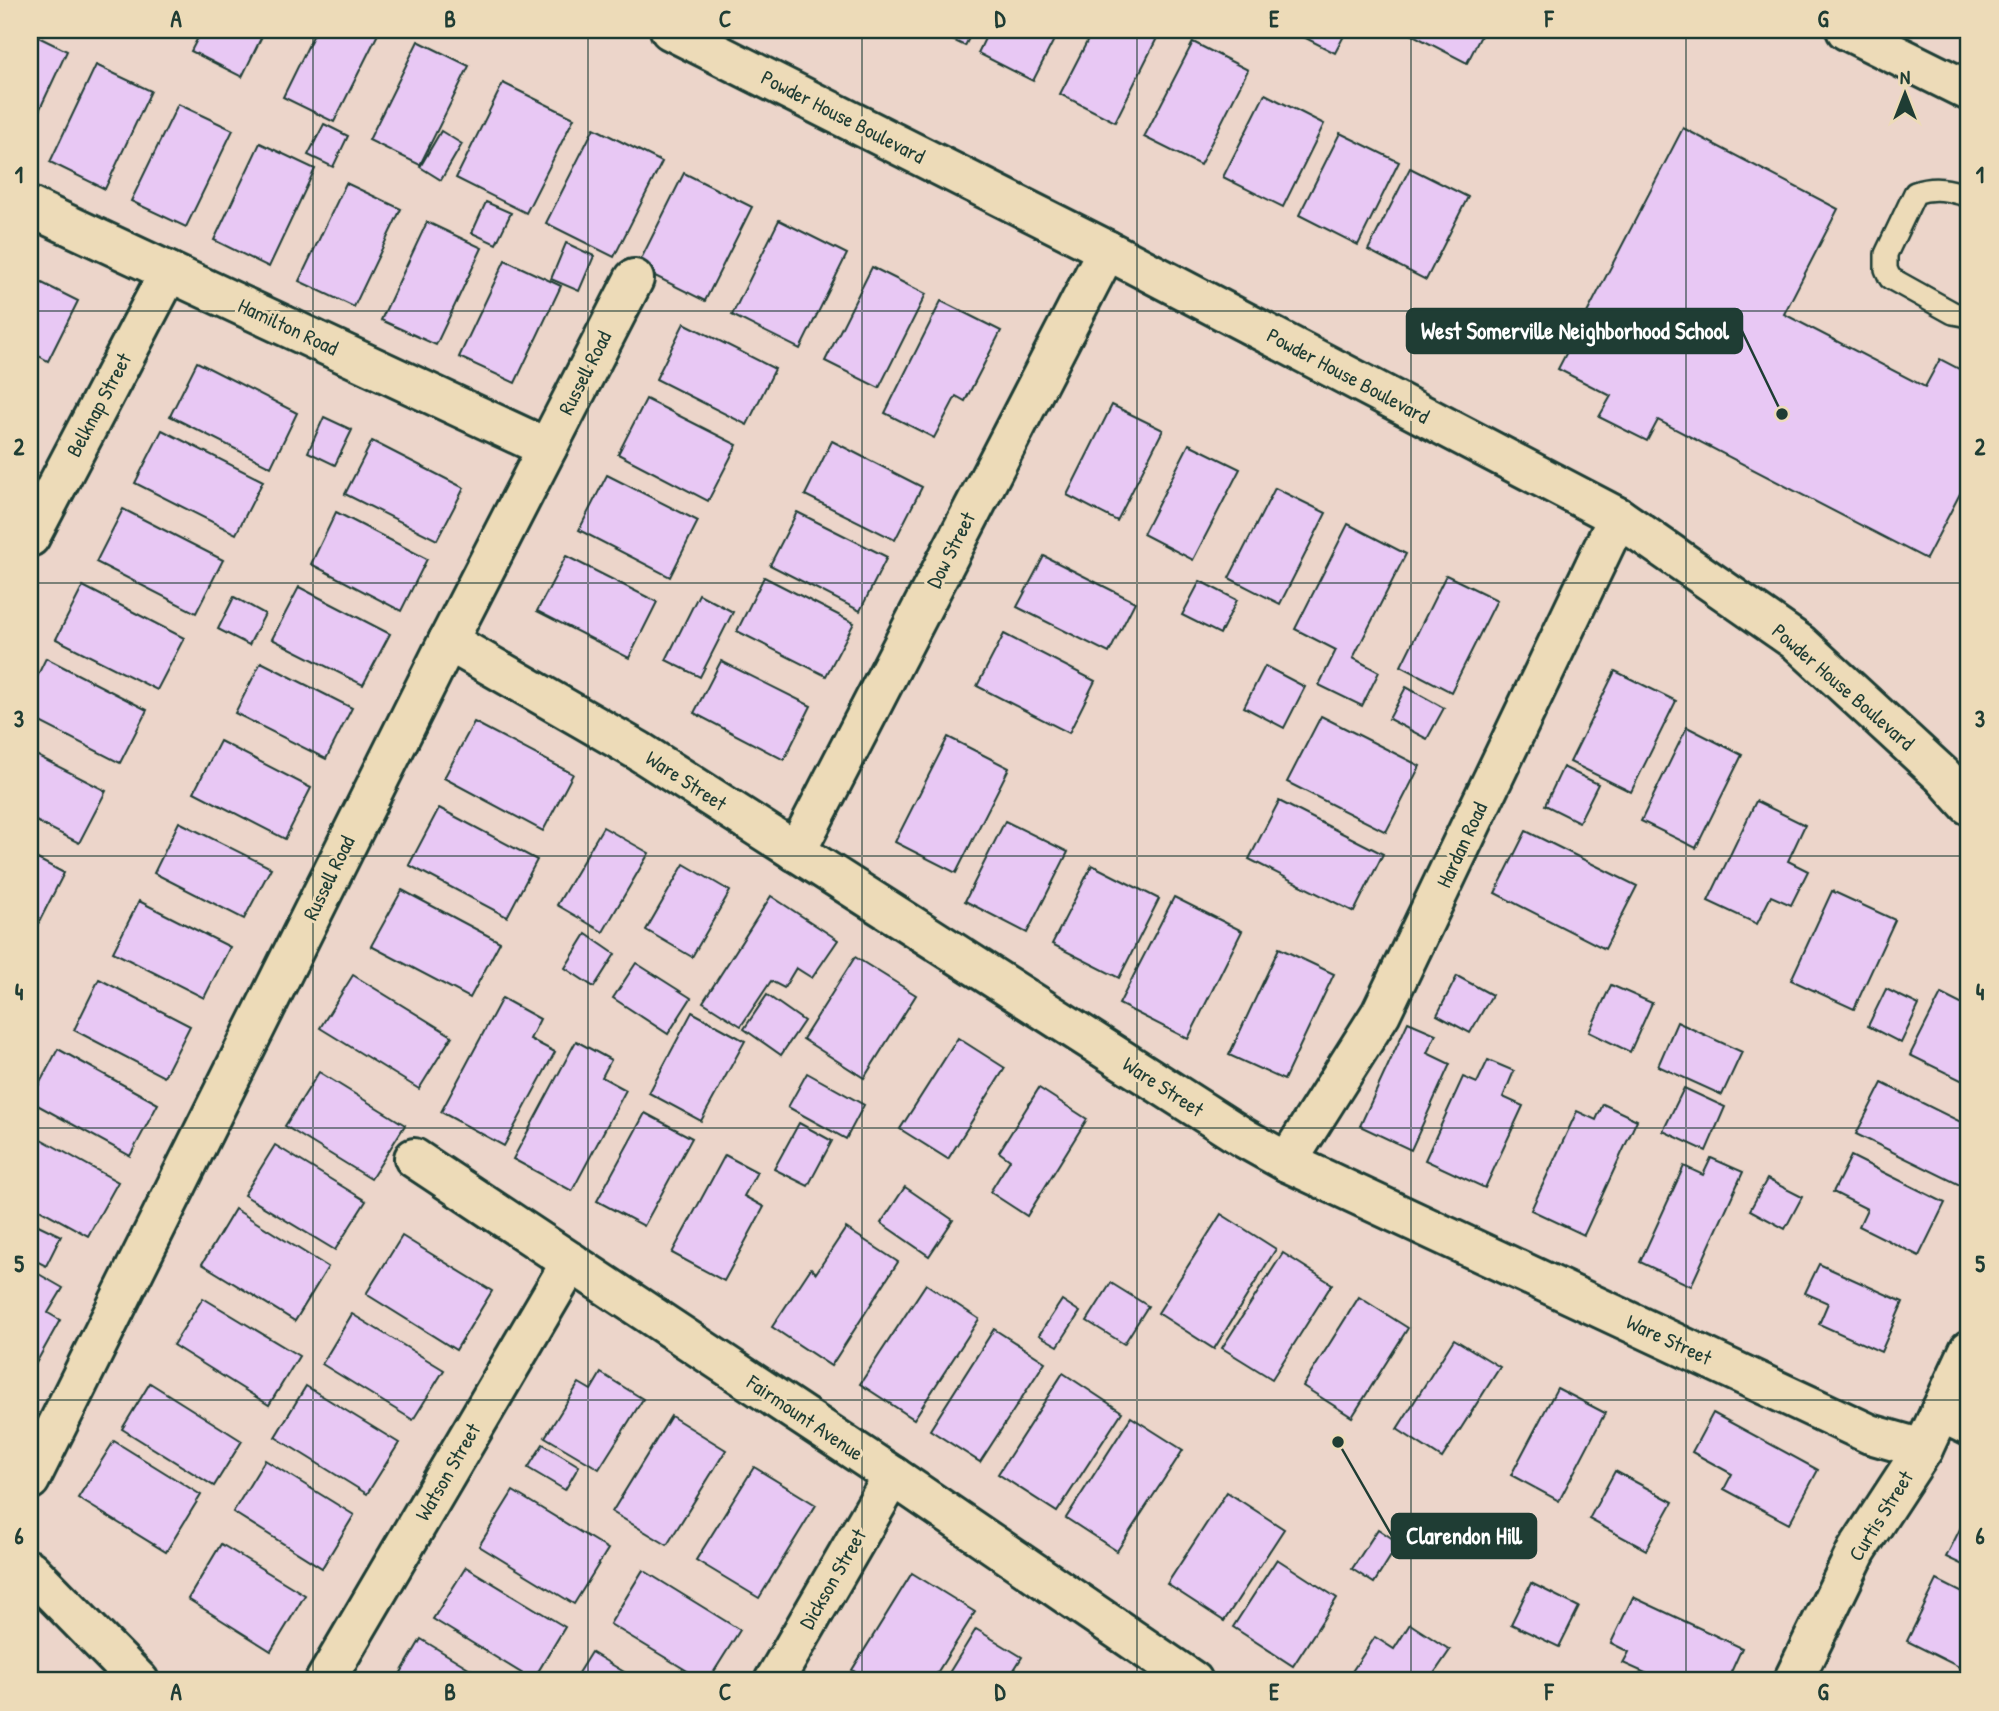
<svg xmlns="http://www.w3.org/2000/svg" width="1999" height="1711" font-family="'Patrick Hand',sans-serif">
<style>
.building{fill:#e8c8f4;stroke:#1f3d34;stroke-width:2}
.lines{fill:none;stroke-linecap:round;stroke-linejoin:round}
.lane-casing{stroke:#1f3d34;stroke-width:26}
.street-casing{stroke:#1f3d34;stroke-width:44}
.secondary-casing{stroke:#1f3d34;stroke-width:44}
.lane{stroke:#eddbb8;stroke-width:21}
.street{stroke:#eddbb8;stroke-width:38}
.secondary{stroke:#eddbb8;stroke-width:38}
.grid{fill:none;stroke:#1f3d34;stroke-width:2;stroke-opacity:0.55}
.labels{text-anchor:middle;stroke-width:6;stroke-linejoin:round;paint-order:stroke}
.street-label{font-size:21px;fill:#1f3d34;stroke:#eddbb8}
.leader{fill:none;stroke:#1f3d34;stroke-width:2.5}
.callout-dot{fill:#1f3d34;stroke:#eddbb8;stroke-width:2.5}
.callout{fill:#1f3d34;stroke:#1f3d34;stroke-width:2.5}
.callout-label{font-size:23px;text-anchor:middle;font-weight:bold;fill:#fff}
.neatline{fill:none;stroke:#1f3d34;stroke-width:2.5}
.grid-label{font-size:23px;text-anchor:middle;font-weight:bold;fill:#1f3d34}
</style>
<rect width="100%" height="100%" fill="#ecd5ca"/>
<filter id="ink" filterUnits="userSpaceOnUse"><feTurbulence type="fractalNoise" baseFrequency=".0143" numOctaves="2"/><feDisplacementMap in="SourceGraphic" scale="14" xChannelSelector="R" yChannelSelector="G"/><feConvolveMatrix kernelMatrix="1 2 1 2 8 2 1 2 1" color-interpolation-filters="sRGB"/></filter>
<g filter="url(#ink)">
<g class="building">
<polygon points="202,30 265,30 242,77 191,51"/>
<polygon points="316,30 380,30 334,122 283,97"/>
<polygon points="932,30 973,30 965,46"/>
<polygon points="989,30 1059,30 1033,81 978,53"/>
<polygon points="1093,30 1161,30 1115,122 1060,94"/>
<polygon points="1290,30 1347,30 1335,53"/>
<polygon points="1409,30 1484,30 1467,63 1407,32"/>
<polygon points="30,33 67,51 30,130"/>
<polygon points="418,41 469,66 420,165 369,140"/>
<polygon points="1193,42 1248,70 1200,165 1144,137"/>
<polygon points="96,65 151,91 105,189 50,162"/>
<polygon points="503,83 574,118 526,213 456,178"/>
<polygon points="1265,94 1324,124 1283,207 1223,177"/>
<polygon points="178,104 233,130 186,227 131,201"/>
<polygon points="324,124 348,136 333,167 308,155"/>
<polygon points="594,128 662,162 614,257 546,223"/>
<polygon points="1683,128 1838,209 1784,314 1925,387 1940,359 1969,374 1969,489 1964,486 1926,559 1658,420 1647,441 1599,417 1611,396 1558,369"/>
<polygon points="441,131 462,144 441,180 420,167"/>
<polygon points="1340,133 1399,162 1358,245 1299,215"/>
<polygon points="260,143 315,169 269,267 214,240"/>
<polygon points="1410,168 1468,197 1426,280 1368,250"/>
<polygon points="684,173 752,207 705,301 637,267"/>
<polygon points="346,183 401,209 354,307 299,281"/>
<polygon points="486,202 511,213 496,244 472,233"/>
<polygon points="779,220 847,254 800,349 732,315"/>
<polygon points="427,222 482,248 436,345 381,320"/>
<polygon points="566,243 594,256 579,291 551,279"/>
<polygon points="505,260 561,286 515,383 459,357"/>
<polygon points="872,267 926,294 879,388 825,361"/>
<polygon points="30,277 78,301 48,361 30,351"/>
<polygon points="941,301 1001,331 965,401 956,396 934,438 885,413"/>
<polygon points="684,323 775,369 747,425 656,379"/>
<polygon points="197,362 297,413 271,467 170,416"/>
<polygon points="646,399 737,445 708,501 618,454"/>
<polygon points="1112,405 1163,430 1117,521 1067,495"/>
<polygon points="324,417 352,430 335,465 308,452"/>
<polygon points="162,430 263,481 236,534 135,483"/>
<polygon points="372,441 464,488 437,540 345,494"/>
<polygon points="832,441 922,487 895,540 805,495"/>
<polygon points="1189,444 1240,469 1193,560 1143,534"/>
<polygon points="607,475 698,521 670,577 579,530"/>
<polygon points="1275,488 1326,513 1280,604 1229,578"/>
<polygon points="123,509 223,560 196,613 96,562"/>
<polygon points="336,512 427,559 401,611 311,564"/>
<polygon points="797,512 887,557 860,611 770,565"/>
<polygon points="1348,524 1406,554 1353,658 1379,672 1362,706 1319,685 1336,650 1295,629"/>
<polygon points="566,556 657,602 629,658 537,611"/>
<polygon points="1044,556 1135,602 1109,653 1017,607"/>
<polygon points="1446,575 1497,600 1451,692 1401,666"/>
<polygon points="764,577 854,623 826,676 737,631"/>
<polygon points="1200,581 1237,600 1220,634 1182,615"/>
<polygon points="83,586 184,638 157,690 56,639"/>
<polygon points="299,587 390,634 363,685 272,639"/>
<polygon points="699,594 733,612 700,677 666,660"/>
<polygon points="234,597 265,614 249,645 218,629"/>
<polygon points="1004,634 1095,681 1069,733 977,686"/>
<polygon points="46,658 147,710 120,763 30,717 30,691"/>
<polygon points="721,661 811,706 784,760 694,713"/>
<polygon points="261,662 352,708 326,759 235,713"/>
<polygon points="1265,666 1305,687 1284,728 1244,707"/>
<polygon points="1615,671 1676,701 1631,792 1570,762"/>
<polygon points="1406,687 1444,708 1427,739 1389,719"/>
<polygon points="1321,716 1420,766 1386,832 1287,782"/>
<polygon points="474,722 573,774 543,831 444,778"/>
<polygon points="1687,727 1742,755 1696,848 1641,821"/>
<polygon points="948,737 1009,768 956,873 895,842"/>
<polygon points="220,741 311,788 285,839 194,792"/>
<polygon points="30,752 106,791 79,843 30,818"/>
<polygon points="1563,767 1598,784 1579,822 1545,805"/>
<polygon points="1279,801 1383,854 1354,912 1249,859"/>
<polygon points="1756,801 1805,825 1788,861 1808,871 1791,905 1771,896 1757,924 1708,901"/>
<polygon points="439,808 537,860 507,917 409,865"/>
<polygon points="1005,821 1068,852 1027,933 965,901"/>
<polygon points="179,822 271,868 244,919 154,873"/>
<polygon points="603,827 649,853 603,932 557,905"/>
<polygon points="1526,831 1637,886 1605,949 1495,893"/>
<polygon points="30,855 64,873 37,926 30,922"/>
<polygon points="684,864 730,891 692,957 646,930"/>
<polygon points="1092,865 1159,899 1119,978 1052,944"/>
<polygon points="402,890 500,942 470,998 371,946"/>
<polygon points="1832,891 1895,920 1854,1009 1791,980"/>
<polygon points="771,896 838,940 812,978 796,968 784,988 771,981 741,1026 703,1002"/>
<polygon points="1174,897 1242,931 1188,1039 1119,1004"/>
<polygon points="139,901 230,947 204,998 113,952"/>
<polygon points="586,934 615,954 594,987 565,968"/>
<polygon points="1279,948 1334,974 1284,1080 1229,1055"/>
<polygon points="855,957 916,995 864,1078 803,1039"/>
<polygon points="636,963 691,998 668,1034 613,998"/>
<polygon points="353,975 452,1036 419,1089 320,1028"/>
<polygon points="1457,976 1492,995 1470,1033 1437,1015"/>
<polygon points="99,979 190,1026 164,1077 74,1030"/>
<polygon points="1611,985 1652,1003 1630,1052 1589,1032"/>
<polygon points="1886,989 1919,1005 1901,1043 1868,1026"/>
<polygon points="1941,994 1969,1008 1969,1084 1910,1055"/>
<polygon points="767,995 804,1021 781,1055 744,1029"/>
<polygon points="502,998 540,1019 530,1039 555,1052 504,1146 441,1112"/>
<polygon points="692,1012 745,1041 701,1121 649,1093"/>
<polygon points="1408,1022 1436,1034 1427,1053 1450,1064 1411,1150 1360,1126"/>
<polygon points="1677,1022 1742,1052 1722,1095 1658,1066"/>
<polygon points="958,1038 1005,1068 948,1159 900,1129"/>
<polygon points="576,1041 611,1060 602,1077 626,1090 572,1191 513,1159"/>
<polygon points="58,1049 158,1104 130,1156 30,1101"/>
<polygon points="1488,1060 1514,1071 1503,1097 1523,1106 1485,1188 1425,1160 1463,1077 1477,1083"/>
<polygon points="319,1072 405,1125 371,1179 285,1126"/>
<polygon points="807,1073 864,1105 846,1139 788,1107"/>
<polygon points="1882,1083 1969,1126 1969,1182 1966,1188 1856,1134"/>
<polygon points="1039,1088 1087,1119 1027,1216 990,1192 1010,1160 999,1152"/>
<polygon points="1684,1088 1725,1107 1706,1151 1663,1131"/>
<polygon points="1603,1104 1637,1120 1584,1235 1531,1210 1577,1111 1596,1120"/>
<polygon points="645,1113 692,1138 644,1226 597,1201"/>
<polygon points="799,1123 832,1141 808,1186 774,1169"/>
<polygon points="30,1133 118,1182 88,1236 30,1204"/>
<polygon points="275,1145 366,1201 335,1250 244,1195"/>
<polygon points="725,1155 757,1172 744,1196 764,1207 724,1281 672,1253"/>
<polygon points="1851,1156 1945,1203 1919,1256 1859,1226 1867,1209 1833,1192"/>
<polygon points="1711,1158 1743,1172 1691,1286 1640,1262 1684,1166 1703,1175"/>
<polygon points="1767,1179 1802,1197 1785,1229 1750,1210"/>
<polygon points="905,1187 953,1220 929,1256 881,1223"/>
<polygon points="235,1209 328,1267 295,1321 202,1264"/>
<polygon points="1221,1214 1276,1249 1214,1349 1158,1313"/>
<polygon points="30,1221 61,1236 46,1266 30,1258"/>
<polygon points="846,1228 898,1262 831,1366 772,1327 811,1268 816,1273"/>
<polygon points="402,1236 492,1291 456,1350 366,1294"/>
<polygon points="1283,1253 1332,1284 1272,1379 1222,1348"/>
<polygon points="1819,1264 1903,1302 1881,1352 1819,1324 1828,1303 1805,1293"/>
<polygon points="30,1269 63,1288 48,1313 60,1320 30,1374"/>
<polygon points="1111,1283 1148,1306 1124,1344 1087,1321"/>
<polygon points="926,1284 979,1319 914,1419 860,1384"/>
<polygon points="1359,1297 1408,1328 1352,1417 1303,1386"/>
<polygon points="203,1298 299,1356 269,1405 173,1345"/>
<polygon points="1062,1300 1080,1312 1058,1346 1039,1335"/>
<polygon points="352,1314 444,1370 413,1420 322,1364"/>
<polygon points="994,1329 1045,1362 980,1462 930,1430"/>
<polygon points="1454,1339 1500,1367 1442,1458 1397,1429"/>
<polygon points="601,1373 643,1399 599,1469 545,1437 579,1383 591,1390"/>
<polygon points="1063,1373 1122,1412 1057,1512 998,1474"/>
<polygon points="150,1383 242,1441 214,1486 122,1429"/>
<polygon points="306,1386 399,1443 367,1494 275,1437"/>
<polygon points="1557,1388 1605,1413 1559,1501 1511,1475"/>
<polygon points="1713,1413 1818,1470 1789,1524 1724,1489 1732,1474 1692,1452"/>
<polygon points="671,1416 726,1450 667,1545 612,1512"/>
<polygon points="1131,1417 1183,1450 1117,1551 1066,1518"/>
<polygon points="114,1441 201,1495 166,1552 78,1498"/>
<polygon points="543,1444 579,1466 565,1490 528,1468"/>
<polygon points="265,1460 354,1515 322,1568 233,1512"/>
<polygon points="754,1467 816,1505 759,1598 696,1560"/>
<polygon points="1615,1471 1673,1502 1646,1550 1589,1519"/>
<polygon points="513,1491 608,1549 574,1604 479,1546"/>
<polygon points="1227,1492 1284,1529 1224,1621 1167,1584"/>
<polygon points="1969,1511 1969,1568 1946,1557"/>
<polygon points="1378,1529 1399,1543 1374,1583 1352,1569"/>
<polygon points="221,1544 305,1595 271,1651 188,1599"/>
<polygon points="1277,1559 1337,1598 1293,1666 1233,1627"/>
<polygon points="466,1567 565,1627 533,1680 433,1619"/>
<polygon points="643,1570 740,1630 708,1681 704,1681 610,1624"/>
<polygon points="912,1573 975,1612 932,1681 871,1681 852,1670"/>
<polygon points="1937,1580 1969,1596 1969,1672 1907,1641"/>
<polygon points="1531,1583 1579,1607 1559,1647 1511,1624"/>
<polygon points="1633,1597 1742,1648 1727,1681 1647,1681 1650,1675 1623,1663 1629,1652 1611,1643"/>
<polygon points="1410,1624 1450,1650 1433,1675 1442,1681 1357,1681 1349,1676 1375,1637 1394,1649"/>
<polygon points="976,1629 1022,1657 1007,1681 944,1681"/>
<polygon points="421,1639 490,1681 396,1681"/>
<polygon points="591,1652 639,1681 573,1681"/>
</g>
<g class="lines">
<defs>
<path id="lane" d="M1969 196C1950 190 1934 186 1915 193L1886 254V269L1890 278 1953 313 1969 316"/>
<g id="street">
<polyline points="1846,30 1969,91"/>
<polyline points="30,207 547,448"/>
<polyline points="30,537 169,272"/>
<polyline points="448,641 639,751 1244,1138 1287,1162 1870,1434 1923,1449"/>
<polyline points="796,852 1107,250"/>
<polyline points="414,1158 893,1476 1193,1681"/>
<polyline points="1287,1162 1381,1013 1618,517"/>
<polyline points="1940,1412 1969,1426"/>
<polyline points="30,1480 448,641 634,279"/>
<polyline points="325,1681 571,1262"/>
<polyline points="774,1681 893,1476"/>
</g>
<g id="secondary">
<polyline points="670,30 1107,250 1618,517 1799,643 1942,775 1969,805"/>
<polyline points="30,1570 139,1681"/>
<polyline points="1793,1681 1857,1550 1923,1449 1969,1350"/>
</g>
</defs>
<use href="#lane" class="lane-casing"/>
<use href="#street" class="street-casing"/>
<use href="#secondary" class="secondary-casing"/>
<use href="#lane" class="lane"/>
<use href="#street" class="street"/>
<use href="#secondary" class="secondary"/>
</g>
</g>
<path class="grid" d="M313 30V1681M588 30V1681M862 30V1681M1137 30V1681M1411 30V1681M1686 30V1681M30 311H1969M30 583H1969M30 856H1969M30 1128H1969M30 1400H1969"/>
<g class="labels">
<g class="street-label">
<text transform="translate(843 117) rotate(27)" y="7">Powder House Boulevard</text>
<text transform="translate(288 327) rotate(25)" y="7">Hamilton Road</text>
<text transform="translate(585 373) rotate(-63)" y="7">Russell Road</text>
<text transform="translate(1348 376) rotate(28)" y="7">Powder House Boulevard</text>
<text transform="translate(99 405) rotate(-62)" y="7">Belknap Street</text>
<text transform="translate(951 550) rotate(-63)" y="7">Dow Street</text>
<text transform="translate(1843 687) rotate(41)" y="7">Powder House Boulevard</text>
<text transform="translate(686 781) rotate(33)" y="7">Ware Street</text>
<text transform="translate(1462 845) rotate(-65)" y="7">Hardan Road</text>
<text transform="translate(329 878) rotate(-64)" y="7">Russell Road</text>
<text transform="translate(1163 1087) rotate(33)" y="7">Ware Street</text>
<text transform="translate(1669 1340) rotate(25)" y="7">Ware Street</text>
<text transform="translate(805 1418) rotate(34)" y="7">Fairmount Avenue</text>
<text transform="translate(448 1472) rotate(-60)" y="7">Watson Street</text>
<text transform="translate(1881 1516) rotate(-58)" y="7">Curtis Street</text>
<text transform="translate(833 1579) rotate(-60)" y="7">Dickson Street</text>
</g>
</g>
<path class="leader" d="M1782 414L1742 331M1338 1442L1392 1536"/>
<g class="callout-dot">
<circle cx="1782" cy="414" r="7"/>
<circle cx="1338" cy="1442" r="7"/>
</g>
<g class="callout">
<rect x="1407" y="309" width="335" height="44" rx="7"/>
<rect x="1392" y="1514" width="144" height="44" rx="7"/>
</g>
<g class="callout-label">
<text x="1575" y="339">West Somerville Neighborhood School</text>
<text x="1464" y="1544">Clarendon Hill</text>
</g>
<rect width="1999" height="1711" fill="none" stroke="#eddbb8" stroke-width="77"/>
<g transform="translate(1905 94)" stroke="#eddbb8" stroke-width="5" paint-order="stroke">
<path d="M0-5L12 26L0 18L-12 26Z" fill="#1f3d34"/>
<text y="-10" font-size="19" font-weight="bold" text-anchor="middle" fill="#1f3d34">N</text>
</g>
<rect x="38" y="38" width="1922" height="1634" class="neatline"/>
<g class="grid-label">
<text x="176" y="27">A</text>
<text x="450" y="27">B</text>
<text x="725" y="27">C</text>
<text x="1000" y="27">D</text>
<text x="1274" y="27">E</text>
<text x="1549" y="27">F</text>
<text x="1823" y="27">G</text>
<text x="19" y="183">1</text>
<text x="1980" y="183">1</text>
<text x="19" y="455">2</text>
<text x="1980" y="455">2</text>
<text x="19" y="727">3</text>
<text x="1980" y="727">3</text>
<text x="19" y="1000">4</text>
<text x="1980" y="1000">4</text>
<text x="19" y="1272">5</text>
<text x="1980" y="1272">5</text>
<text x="19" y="1544">6</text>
<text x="1980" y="1544">6</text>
<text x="176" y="1700">A</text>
<text x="450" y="1700">B</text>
<text x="725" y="1700">C</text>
<text x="1000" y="1700">D</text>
<text x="1274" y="1700">E</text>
<text x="1549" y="1700">F</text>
<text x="1823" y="1700">G</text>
</g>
</svg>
